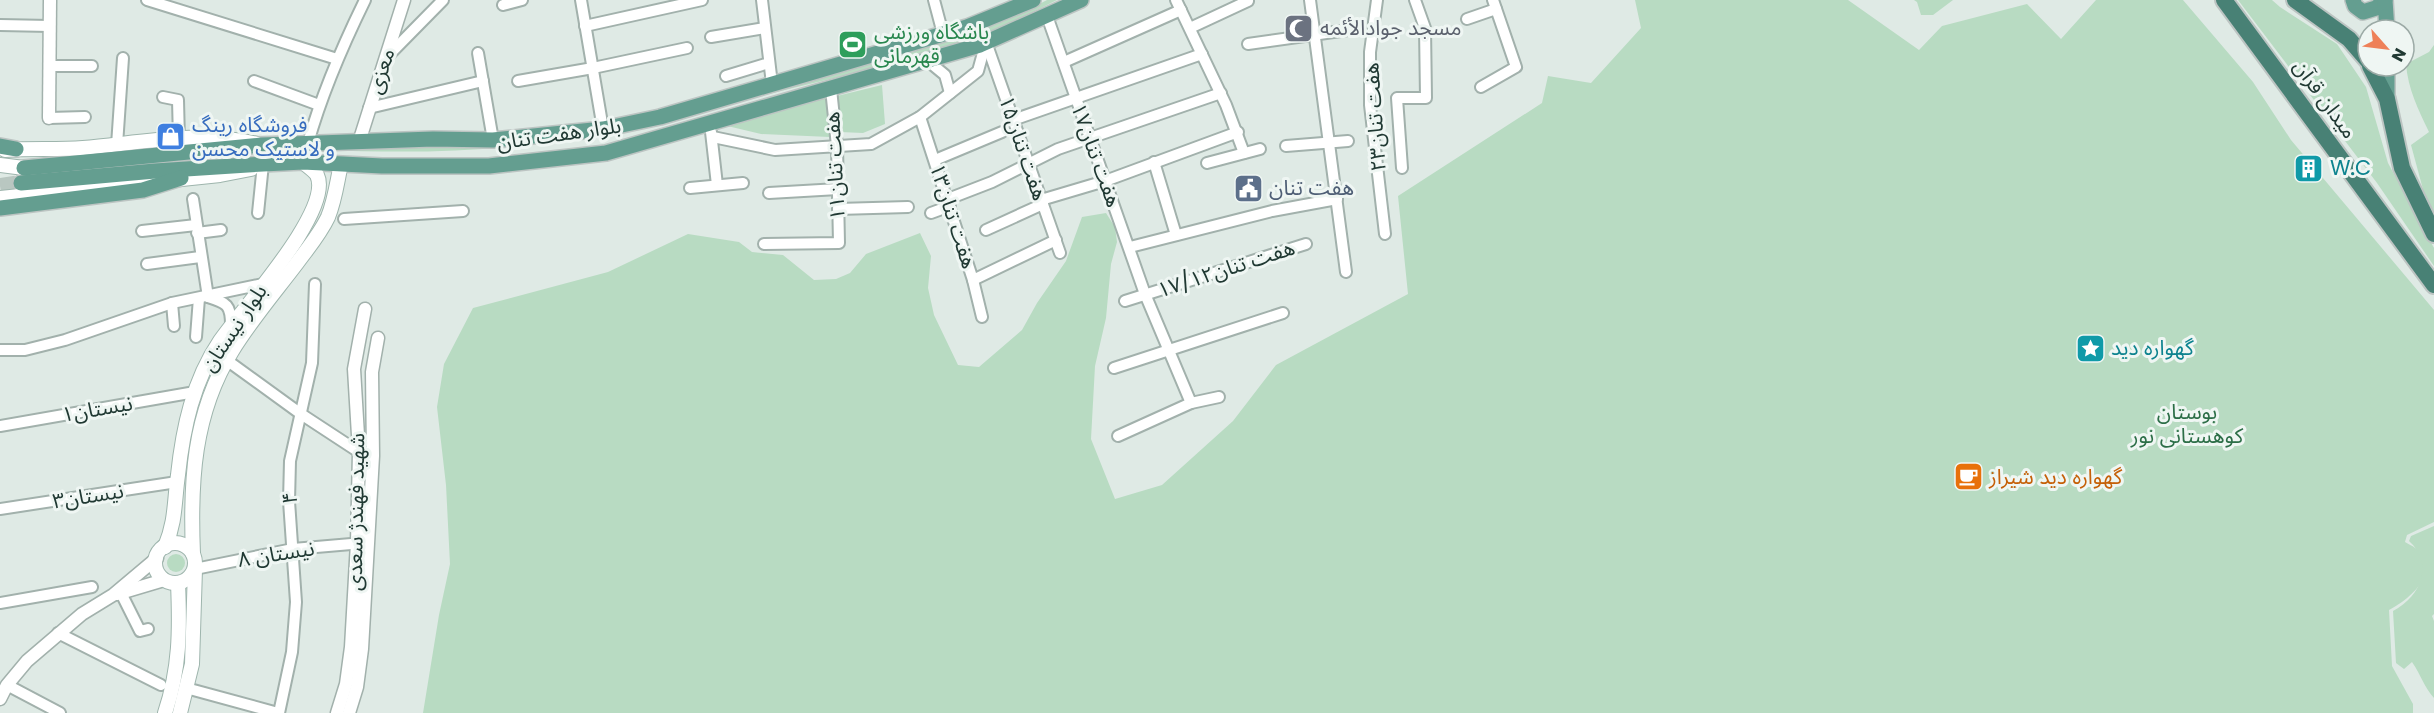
<svg xmlns="http://www.w3.org/2000/svg" width="2434" height="713" font-family="Poppins,'Noto Sans Arabic',sans-serif">
<style>
.green{fill:#b8dbc2}
.lines{fill:none;stroke-linecap:round;stroke-linejoin:round}
.trunk-tunnel{stroke:#b9c7c1;stroke-width:16;stroke-dasharray:16 8;stroke-linecap:butt}
.minor-casing{stroke:#a2b1ac;stroke-width:14}
.tertiary-casing{stroke:#a2b1ac;stroke-width:15}
.secondary-casing{stroke:#9eb5ad;stroke-width:16}
.primary-casing{stroke:#bcc4c2;stroke-width:18}
.trunk-casing{stroke:#bcc4c2;stroke-width:20}
.minor{stroke:#fff;stroke-width:10}
.tertiary{stroke:#fff;stroke-width:12}
.secondary{stroke:#fff;stroke-width:14}
.primary{stroke:#649e90;stroke-width:15}
.trunk{stroke:#488175;stroke-width:16}
.labels{text-anchor:middle;stroke-width:6;stroke-linejoin:round;paint-order:stroke}
.worship-label{font-size:21px;fill:#5b616d;stroke:#eff6f3;text-anchor:start}
.leisure-label{font-size:21px;fill:#27864d;stroke:#eff6f3;text-anchor:start}
.street-label{font-size:21px;fill:#203933;stroke:#eff6f3}
.shop-label{font-size:21px;fill:#366cbe;stroke:#eff6f3;text-anchor:start}
.culture-label{font-size:21px;fill:#0d838f;stroke:#eff6f3;text-anchor:start}
.service-label{font-size:21px;fill:#4e5e75;stroke:#eff6f3;text-anchor:start}
.park-label{font-size:21px;fill:#2c6e47;stroke:#eff6f3}
.food-label{font-size:21px;fill:#c56008;stroke:#eff6f3;text-anchor:start}
</style>
<rect width="100%" height="100%" fill="#dfeae5"/>
<g class="green">
<path d="M1047 0H1057C1007 25 958 48 902 59L903 54C954 41 1001 25 1047 0Z"/>
<path d="M1635 0H1848L1919 50 1942 26 2027 4 2061 39 2096 0H2183L2253 82 2291 140 2434 310V522L2407 535 2405 542C2412 546 2419 549 2424 556 2434 580 2406 601 2389 610L2392 666 2413 704V713H423L439 615 450 564 446 485 437 407 444 364 473 308 608 272 688 234 739 242 752 252 783 255 814 280 836 279 850 273 866 254 920 233 931 256 928 288 934 315 958 365 979 367 1022 330 1037 303 1066 261 1082 217 1106 213 1115 227 1117 242 1111 264 1106 318 1095 366 1091 439 1115 499 1162 485 1233 421 1276 365 1408 294 1398 196 1542 103 1548 76 1591 83 1641 28Z"/>
<polygon points="1914,0 1953,0 1933,15 1921,15 1917,2"/>
<polygon points="2238,0 2272,0 2280,7 2337,44 2366,87 2388,163 2434,248 2434,266 2377,183"/>
<path d="M2434 45V212L2424 193 2411 145 2429 132C2418 109 2408 89 2406 64L2429 52Z"/>
<path d="M876 62 878 68C774 91 671 121 566 139 486 153 404 153 324 150L321 147 468 146 566 135Z"/>
<polygon points="882,85 885,124 863,133 840,132 837,96"/>
<polygon points="828,97 830,137 761,134 719,124"/>
<path d="M2434 526V614L2432 616 2434 621V698C2424 687 2421 675 2412 662L2404 669 2396 663 2393 611C2422 596 2434 563 2409 541L2411 536Z"/>
<circle cx="176" cy="563" r="9"/>
</g>
<g class="lines">
<polyline class="trunk-tunnel" points="0,186 21,183"/>
<defs>
<g id="minor">
<polyline points="147,0 337,59"/>
<polyline points="581,0 603,129"/>
<polyline points="762,0 772,84"/>
<polyline points="934,0 943,34"/>
<polyline points="1176,0 1226,105 1244,153"/>
<polyline points="1310,0 1346,272"/>
<polyline points="1377,0 1370,52 1370,105 1385,234"/>
<polyline points="503,5 522,0"/>
<polyline points="1047,16 1145,294 1191,403"/>
<polyline points="1467,19 1496,9"/>
<polyline points="0,25 50,26"/>
<polyline points="585,26 702,0"/>
<polyline points="1190,28 1248,1"/>
<polyline points="711,37 765,28"/>
<polyline points="986,42 1060,253"/>
<polyline points="1248,44 1355,29"/>
<polyline points="478,53 493,140"/>
<polyline points="386,58 443,0"/>
<polyline points="928,61 945,75 950,93"/>
<polyline points="1064,62 1181,10"/>
<polyline points="49,66 92,66"/>
<polyline points="726,76 769,63"/>
<polyline points="254,81 319,105"/>
<polyline points="518,81 593,68 687,48"/>
<polyline points="1481,87 1516,67 1493,0"/>
<polyline points="163,97 178,100 179,140"/>
<polyline points="369,108 483,81"/>
<polyline points="920,117 973,280 982,317"/>
<polyline points="49,118 85,117"/>
<polyline points="1013,120 1202,54"/>
<polyline points="711,132 717,185"/>
<polyline points="713,137 775,150 871,144 920,117 978,71 986,42"/>
<path d="M308 143C322 93 342 47 365 0"/>
<polyline points="117,145 123,58"/>
<polyline points="1286,146 1348,141"/>
<polyline points="935,160 1002,132"/>
<polyline points="1154,162 1176,235"/>
<polyline points="1207,163 1260,149"/>
<polyline points="1402,168 1397,98 1426,98 1425,28 1415,0"/>
<polyline points="690,188 743,183"/>
<polyline points="769,193 838,189"/>
<polyline points="193,199 208,297"/>
<polyline points="948,199 992,182 1058,149 1221,93"/>
<polyline points="1041,200 1105,181 1238,132"/>
<polyline points="838,209 908,207"/>
<polyline points="258,213 263,164"/>
<polyline points="931,213 950,206"/>
<polyline points="344,219 463,211"/>
<polyline points="986,230 1043,204"/>
<polyline points="142,231 196,225"/>
<polyline points="197,233 221,230"/>
<polyline points="764,244 839,243 837,146 831,89"/>
<polyline points="1130,247 1272,211 1337,199"/>
<polyline points="147,264 200,257"/>
<polyline points="973,280 1056,240"/>
<path d="M208 297C227 303 231 305 231 325"/>
<polyline points="1125,301 1306,244"/>
<polyline points="172,303 174,326"/>
<polyline points="196,337 199,298"/>
<polyline points="0,350 25,350 65,340 172,303 263,284"/>
<polyline points="232,364 301,414 359,452"/>
<polyline points="1114,368 1283,313"/>
<polyline points="0,426 195,392"/>
<polyline points="1118,436 1191,403 1219,397"/>
<polyline points="0,509 177,482"/>
<polyline points="195,569 293,549 363,543"/>
<polyline points="121,593 140,631 148,629"/>
<polyline points="0,603 92,587"/>
<polyline points="58,633 161,685"/>
<polyline points="7,685 60,713"/>
<polyline points="186,688 278,713"/>
<polyline points="279,713 292,652 296,602 289,501 290,461 312,363 315,284"/>
</g>
<g id="tertiary">
<polyline points="49,118 50,0"/>
<polyline points="359,142 404,0"/>
<polyline points="117,594 164,580"/>
<polyline points="0,699 7,685 27,661 82,614 113,595 157,558"/>
<polyline points="337,713 346,684 351,647 357,543 359,452 354,369 365,309"/>
<polyline points="349,713 357,687 362,649 373,456 372,372 378,338"/>
</g>
<g id="secondary">
<path d="M5 150C31 148 57 150 83 148 140 143 201 130 257 144"/>
<polyline points="0,165 24,168"/>
<polyline points="0,198 220,175 251,169"/>
<circle cx="175" cy="563" r="20"/>
<path d="M165 547C176 520 174 503 178 475 183 428 193 381 220 341 241 310 334 210 317 175 314 170 307 166 303 162"/>
<path d="M193 554C190 483 193 414 232 351 251 320 275 292 297 263 308 248 320 234 328 217 335 200 337 182 341 164"/>
<path d="M165 713C180 668 180 630 178 583"/>
<polyline points="180,713 192,664 195,569"/>
</g>
<g id="primary">
<polyline points="2353,0 2355,6 2363,12 2376,8 2385,0"/>
<polyline points="2385,0 2387,30"/>
<polyline points="2387,99 2387,66"/>
<polyline points="0,146 16,149"/>
<polyline points="24,168 262,145 433,139 493,140 603,129 660,117 967,27 1033,0"/>
<polyline points="21,183 155,171 263,164 303,162 382,166 489,166 606,153 980,45 1081,0"/>
<polyline points="0,208 143,190 181,178"/>
</g>
<g id="trunk">
<polyline points="2224,0 2434,285"/>
<polyline points="2295,0 2349,39 2368,61"/>
<polyline points="2370,66 2387,99 2402,168 2434,234"/>
</g>
</defs>
<use href="#minor" class="minor-casing"/>
<use href="#tertiary" class="tertiary-casing"/>
<use href="#secondary" class="secondary-casing"/>
<use href="#primary" class="primary-casing"/>
<use href="#trunk" class="trunk-casing"/>
<use href="#minor" class="minor"/>
<use href="#tertiary" class="tertiary"/>
<use href="#secondary" class="secondary"/>
<use href="#primary" class="primary"/>
<use href="#trunk" class="trunk"/>
</g>
<defs>
<symbol id="mosque-square" viewBox="-11 -11 22 22"><rect x="-9" y="-9" width="18" height="18" rx="4" fill="#6b7280" stroke="#eff6f3"/><path d="M3.5-4.9A6 6 0 1 0 3.5 4.9A5 5 0 1 1 3.5-4.9Z" fill="#fff"/></symbol>
<symbol id="stadium-square" viewBox="-11 -11 22 22"><rect x="-9" y="-9" width="18" height="18" rx="4" fill="#2e9e5b" stroke="#eff6f3"/><path d="M0-5a6.5 5 0 1 0 0 10a6.5 5 0 1 0 0-10ZM-3.5-1.8h7v3.6h-7Z" fill="#fff"/></symbol>
<symbol id="shop-square" viewBox="-11 -11 22 22"><rect x="-9" y="-9" width="18" height="18" rx="4" fill="#3f7fe0" stroke="#eff6f3"/><path d="M-5-2.5h2.3a2.7 3.5 0 0 1 5.4 0H5L5.5 6h-11ZM-1.5-2.5h3a1.5 2.3 0 0 0-3 0Z" fill="#fff"/></symbol>
<symbol id="building-square" viewBox="-11 -11 22 22"><rect x="-9" y="-9" width="18" height="18" rx="4" fill="#0f9aa8" stroke="#eff6f3"/><path d="M-4-6H4V6H1V3H-1V6H-4ZM-2.5-4.3h1.7v1.8h-1.7ZM.8-4.3h1.7v1.8H.8ZM-2.5-1h1.7V.8h-1.7ZM.8-1h1.7V.8H.8Z" fill="#fff"/></symbol>
<symbol id="civic-square" viewBox="-11 -11 22 22"><rect x="-9" y="-9" width="18" height="18" rx="4" fill="#5c6f8a" stroke="#eff6f3"/><path d="M-.6-6.5H3V-4.5H.6V-3L4-1V1h2V6H-6V1h2V-1L-.6-3ZM-1.2 2.5V6h2.4V2.5Z" fill="#fff"/></symbol>
<symbol id="sight-square" viewBox="-11 -11 22 22"><rect x="-9" y="-9" width="18" height="18" rx="4" fill="#0f9aa8" stroke="#eff6f3"/><path d="M0-6L1.8-2.2L6-1.7L2.9 1.2L3.7 5.4L0 3.3L-3.7 5.4L-2.9 1.2L-6-1.7L-1.8-2.2Z" fill="#fff"/></symbol>
<symbol id="cafe-square" viewBox="-11 -11 22 22"><rect x="-9" y="-9" width="18" height="18" rx="4" fill="#e8710a" stroke="#eff6f3"/><path d="M-5.5-4.5H6V0H3Q3 3.5 0 3.5H-2.5Q-5.5 3.5-5.5 0ZM3-3.2v2h1.7v-2ZM-6 4.5H4V6H-6Z" fill="#fff"/></symbol>
</defs>
<g fill-rule="evenodd">
<use href="#mosque-square" x="1282" y="12" width="33" height="33"/>
<use href="#stadium-square" x="836" y="28" width="33" height="33"/>
<use href="#shop-square" x="154" y="120" width="33" height="33"/>
<use href="#building-square" x="2292" y="152" width="33" height="33"/>
<use href="#civic-square" x="1232" y="172" width="33" height="33"/>
<use href="#sight-square" x="2074" y="332" width="33" height="33"/>
<use href="#cafe-square" x="1952" y="460" width="33" height="33"/>
</g>
<g class="labels">
<g class="worship-label">
<text x="1320" y="35">مسجد جوادالأئمه</text>
</g>
<g class="leisure-label">
<text x="874" y="39">باشگاه ورزشی<tspan x="874" dy="24">قهرمانی</tspan></text>
</g>
<g class="street-label">
<text transform="translate(381 71) rotate(-72)" y="7">معزی</text>
<text transform="translate(2325 99) rotate(54)" y="7">میدان قرآن</text>
<text transform="translate(1375 117) rotate(-94)" y="7">هفت تنان۲۳</text>
<text transform="translate(559 134) rotate(-8)" y="7">بلوار هفت تنان</text>
<text transform="translate(1023 148) rotate(71)" y="7">هفت تنان۱۵</text>
<text transform="translate(1096 155) rotate(70)" y="7">هفت تنان۱۷</text>
<text transform="translate(835 166) rotate(-93)" y="7">هفت تنان۱۱</text>
<text transform="translate(953 216) rotate(72)" y="7">۱۳هفت تنان</text>
<text transform="translate(1226 269) rotate(-18)" y="7">۱۷/۱۲هفت تنان</text>
<text transform="translate(234 328) rotate(-56)" y="7">بلوار نیستان</text>
<text transform="translate(97 409) rotate(-10)" y="7">۱نیستان</text>
<text transform="translate(88 496) rotate(-9)" y="7">۳نیستان</text>
<text transform="translate(290 498) rotate(-91)" y="7">۴</text>
<text transform="translate(356 512) rotate(-89)" y="7">شهید فهندژ سعدی</text>
<text transform="translate(276 554) rotate(-9)" y="7">نیستان ۸</text>
</g>
<g class="shop-label">
<text x="192" y="132">فروشگاه رینگ<tspan x="192" dy="24">و لاستیک محسن</tspan></text>
</g>
<g class="culture-label">
<text x="2330" y="175">W.C</text>
<text x="2111" y="355">گهواره دید</text>
</g>
<g class="service-label">
<text x="1269" y="195">هفت تنان</text>
</g>
<g class="park-label">
<text x="2187" y="419">بوستان<tspan x="2187" dy="24">کوهستانی نور</tspan></text>
</g>
<g class="food-label">
<text x="1989" y="484">گهواره دید شیراز</text>
</g>
</g>
<g transform="translate(2386 48) rotate(118)"><circle r="28" fill="#eff6f3" stroke="#9caaa6" stroke-width="1.5"/>
<path d="M0-4.5L10 22L0 15L-10 22Z" fill="#ee8058"/>
<text y="-9" font-size="16" font-weight="bold" text-anchor="middle" fill="#203933">N</text>
</g>
</svg>
